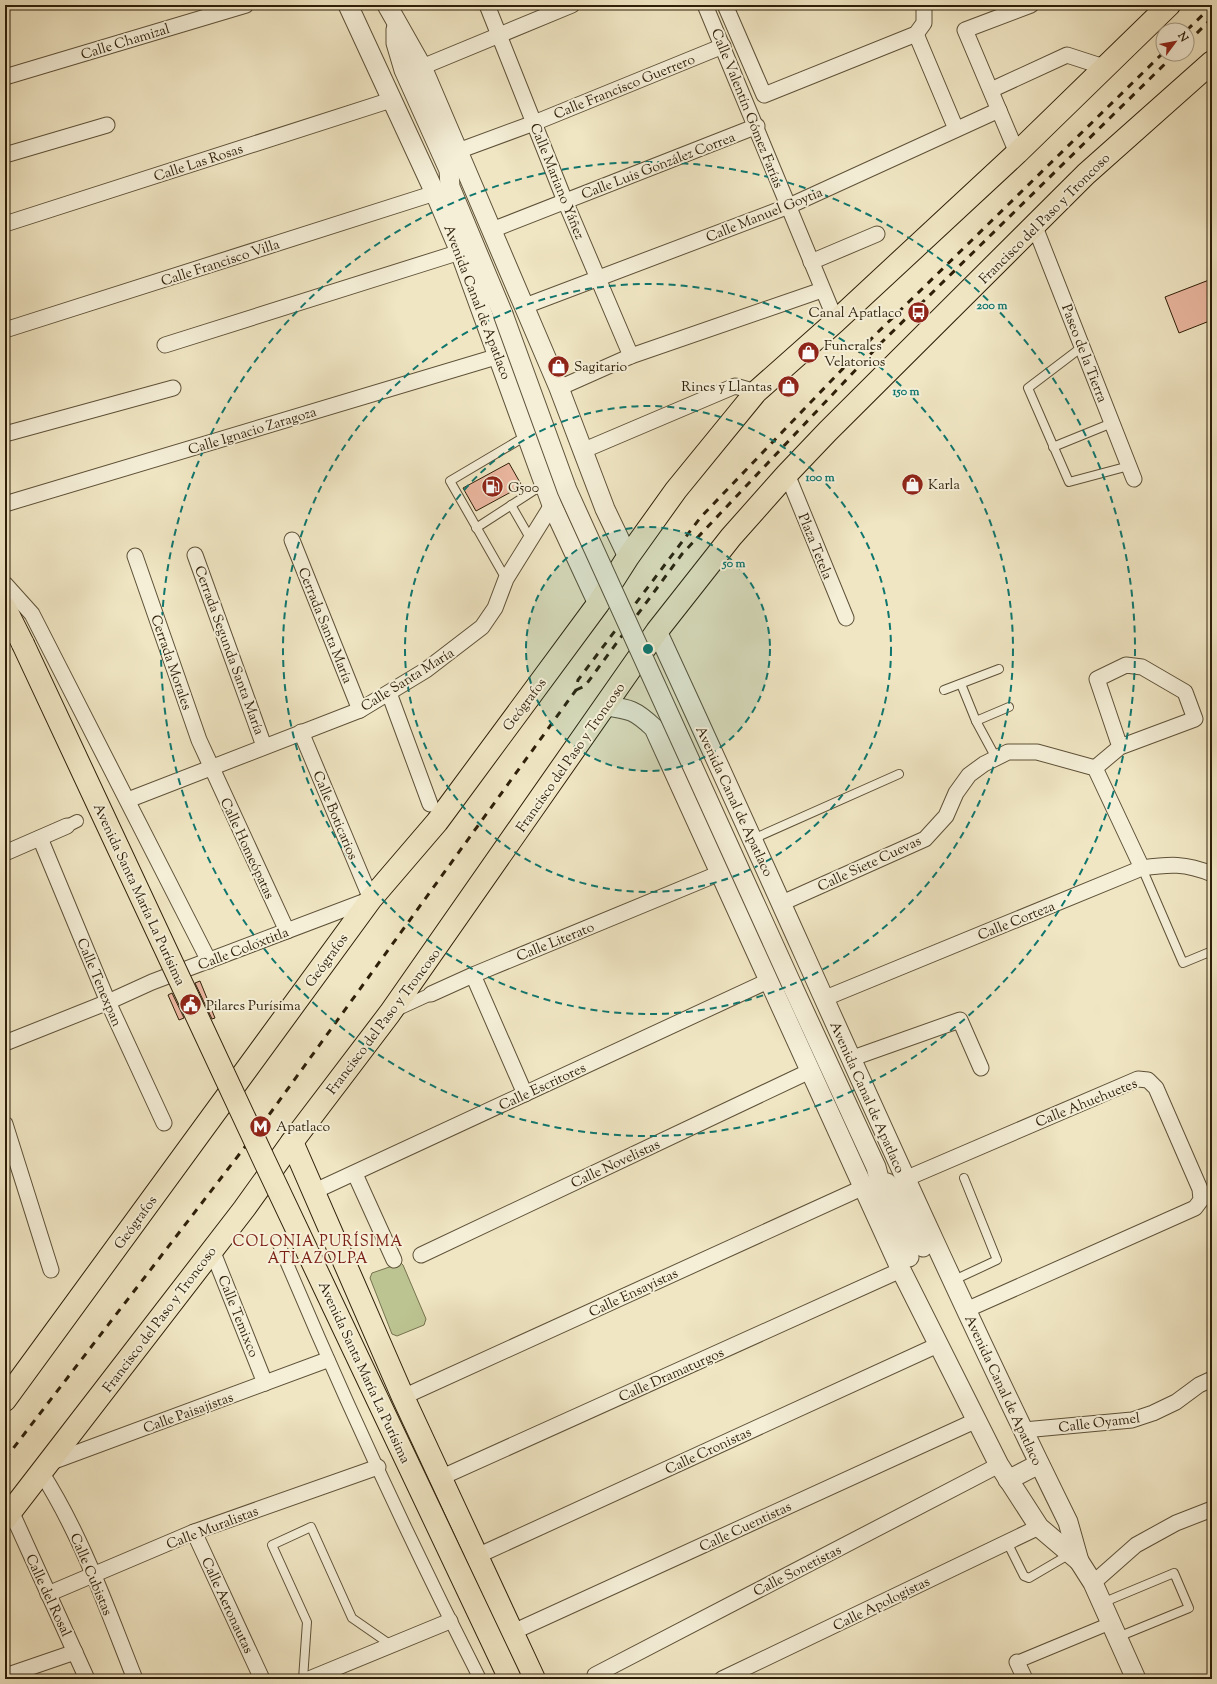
<svg xmlns="http://www.w3.org/2000/svg" width="1217" height="1684" font-family="'Sorts Mill Goudy',serif">
<style>
.green{fill:#bcc492;stroke:#75724e}
.building{fill:#ebb7a0;stroke:#2e1f09}
.lines{fill:none;stroke-linecap:round;stroke-linejoin:round}
.service-casing{stroke:#5e5138;stroke-width:10}
.pedestrian-casing{stroke:#5e5138;stroke-width:14}
.minor-casing{stroke:#5e5138;stroke-width:17}
.tertiary-casing{stroke:#5e5138;stroke-width:21}
.primary-casing{stroke:#2e1f09;stroke-width:24}
.service{stroke:#f5efd8;stroke-width:8}
.pedestrian{stroke:#f5efd8;stroke-width:12}
.minor{stroke:#f5efd8;stroke-width:15}
.tertiary{stroke:#f5efd8;stroke-width:19}
.primary{stroke:#f0e6c3;stroke-width:22}
.rail{stroke:#2e1f09;stroke-width:3;stroke-dasharray:7 7;stroke-linecap:butt}
.tertiary-bridge-casing{stroke:#5e5138;stroke-width:21;stroke-linecap:butt}
.primary-bridge-casing{stroke:#2e1f09;stroke-width:24;stroke-linecap:butt}
.tertiary-bridge{stroke:#f5efd8;stroke-width:19}
.primary-bridge{stroke:#f0e6c3;stroke-width:22}
.ring{fill:none;stroke:#0f766e;stroke-width:2;stroke-dasharray:7 5}
.labels{text-anchor:middle;stroke-width:4;stroke-linejoin:round;paint-order:stroke}
.street-label{font-size:14px;fill:#2e1f09;stroke:#f5efd8}
.poi-label{font-size:14px;fill:#2e1f09;stroke:#f5efd8;text-anchor:start}
.neighbourhood-label{font-size:15px;letter-spacing:1px;fill:#7a1f14;stroke:#f5efd8}
.centre{fill:#0f766e;stroke:#f5efd8;stroke-width:2}
.ring-label{font-size:12px;text-anchor:middle;font-weight:bold;fill:#0f766e;stroke:#f5efd8;stroke-width:4;stroke-linejoin:round;paint-order:stroke}
</style>
<rect width="100%" height="100%" fill="#f0e6c3"/>
<filter id="stains"><feTurbulence type="fractalNoise" baseFrequency=".005" numOctaves="4"/><feColorMatrix values="0 0 0 0 .2 0 0 0 0 .09 0 0 0 0 .02 0 0 0 .5 -.17"/></filter>
<radialGradient id="worn" r=".72"><stop offset=".6" stop-color="#630" stop-opacity="0"/><stop offset="1" stop-color="#630" stop-opacity=".3"/></radialGradient>
<polygon class="green" points="401,1263 403,1265 426,1319 424,1325 397,1336 392,1334 370,1278 372,1273"/>
<g class="building">
<polygon points="1209,280 1212,288 1212,320 1179,333 1165,297"/>
<polygon points="509,463 522,486 476,511 463,488"/>
<polygon points="200,981 215,1018 212,1019 195,983"/>
<polygon points="172,993 184,1018 179,1020 168,995"/>
</g>
<g class="lines">
<defs>
<g id="service">
<polyline points="1082,347 1028,388 1069,482 1129,466"/>
<polyline points="1053,447 1112,423"/>
<polyline points="511,505 530,538"/>
<polyline points="476,528 544,484"/>
<polyline points="506,579 450,481 526,436"/>
<polyline points="961,684 976,721 996,758"/>
<polyline points="944,690 999,669"/>
<polyline points="976,721 1009,707"/>
<polyline points="753,839 899,774"/>
<polyline points="1142,868 1183,963 1212,951"/>
<polyline points="952,1281 997,1260 964,1178"/>
<polyline points="1007,1542 1024,1576 1029,1578 1070,1554"/>
<polyline points="1102,1603 1174,1573 1189,1608 1118,1637"/>
<polyline points="303,1679 307,1622 272,1545 311,1527 352,1618 391,1645"/>
</g>
<g id="pedestrian">
<polyline points="67,826 77,821"/>
<polyline points="396,1010 431,994"/>
<path d="M278 1242C340 1390 407 1536 480 1679"/>
<polyline points="1017,1662 1111,1623"/>
</g>
<g id="minor">
<polyline points="487,5 565,201 631,356"/>
<polyline points="705,5 836,321"/>
<polyline points="725,5 764,95 916,34 924,23 924,5"/>
<polyline points="916,34 956,129"/>
<polyline points="422,67 572,5"/>
<polyline points="5,77 246,5"/>
<polyline points="991,90 1067,55 1104,67"/>
<polyline points="458,151 534,123 723,46"/>
<polyline points="1017,153 965,30 1031,5"/>
<polyline points="5,155 107,125"/>
<polyline points="5,224 391,100"/>
<polyline points="1035,227 1134,479"/>
<polyline points="492,230 757,126"/>
<polyline points="811,262 877,234"/>
<polyline points="525,306 789,206 999,110"/>
<polyline points="5,330 435,193"/>
<polyline points="165,345 460,252"/>
<polyline points="559,388 631,356 822,290"/>
<polyline points="5,434 173,388"/>
<polyline points="582,451 735,386 756,392"/>
<polyline points="787,474 846,618"/>
<polyline points="5,504 499,356"/>
<polyline points="292,540 360,710"/>
<polyline points="195,555 264,746"/>
<polyline points="135,556 199,740 287,931"/>
<polyline points="5,584 32,614 209,961"/>
<polyline points="389,693 430,804"/>
<polyline points="1095,768 1120,747 1195,719 1185,692 1142,667 1126,665 1097,679 1120,747"/>
<polyline points="128,800 360,710 426,670 482,627 495,608 506,579 552,505"/>
<polyline points="40,838 108,1002 164,1123"/>
<polyline points="5,853 67,826"/>
<polyline points="782,903 925,839 946,816 956,793 969,775 984,764 1008,752 1037,752 1095,768 1142,868"/>
<polyline points="473,975 525,1094"/>
<polyline points="431,994 473,975 720,873"/>
<path d="M823 999 1142 868C1170 864 1185 863 1212 874"/>
<polyline points="5,1043 108,1002 152,982 371,899 301,732"/>
<polyline points="850,1059 960,1020 981,1068"/>
<polyline points="5,1124 51,1270"/>
<polyline points="355,1174 394,1260"/>
<polyline points="905,1179 1138,1079 1148,1080 1156,1088 1200,1189 1201,1200 1195,1208 966,1310"/>
<polyline points="315,1191 768,981"/>
<polyline points="212,1250 265,1383"/>
<polyline points="421,1255 810,1071"/>
<polyline points="403,1397 864,1187"/>
<polyline points="1024,1430 1132,1420 1153,1413 1176,1402 1199,1385 1212,1379"/>
<polyline points="49,1463 327,1360"/>
<path d="M41 1472C82 1536 107 1609 135 1679"/>
<polyline points="440,1478 901,1270"/>
<polyline points="11,1511 87,1679"/>
<polyline points="194,1532 262,1679"/>
<polyline points="477,1556 940,1344"/>
<polyline points="1093,1583 1136,1545 1176,1523 1212,1509"/>
<polyline points="48,1594 194,1532 378,1467"/>
<polyline points="513,1632 977,1420"/>
<polyline points="1017,1662 1025,1679"/>
<polyline points="595,1675 999,1465"/>
<polyline points="5,1676 75,1652"/>
<polyline points="309,1679 450,1621"/>
<polyline points="722,1679 1039,1527"/>
</g>
<g id="tertiary">
<polyline points="348,5 435,193 460,252 552,505 598,604"/>
<polyline points="387,5 422,67 559,388 605,509 628,557"/>
<polyline points="396,29 396,43 404,70 449,170 450,187 503,314"/>
<path d="M657 631C795 928 923 1229 1068 1522L1079 1561 1093 1583 1136 1679"/>
<path d="M605 706C630 709 635 710 654 728L901 1270 999 1465 1039 1527 1079 1561"/>
<polyline points="792,985 876,1167 885,1201 909,1257"/>
<polyline points="887,1183 896,1195 923,1247"/>
<polyline points="1008,1480 1039,1464"/>
</g>
<g id="primary">
<polyline points="5,608 23,644"/>
<polyline points="292,1142 403,1397 534,1679"/>
<polyline points="5,1400 371,899 437,822 598,604 628,557 676,490 756,392 836,321 1017,153 1169,5"/>
<polyline points="5,1519 244,1209 292,1142 390,1013 657,631 731,537 787,474 828,431 1086,174 1212,62"/>
</g>
</defs>
<use href="#service" class="service-casing"/>
<use href="#pedestrian" class="pedestrian-casing"/>
<use href="#minor" class="minor-casing"/>
<use href="#tertiary" class="tertiary-casing"/>
<use href="#primary" class="primary-casing"/>
<use href="#service" class="service"/>
<use href="#pedestrian" class="pedestrian"/>
<use href="#minor" class="minor"/>
<use href="#tertiary" class="tertiary"/>
<use href="#primary" class="primary"/>
<g class="rail">
<polyline points="1187,30 1212,6"/>
<polyline points="1187,43 1212,18"/>
<polyline points="576,690 585,686 682,554 881,343 1175,54"/>
<polyline points="5,1459 261,1126 576,690 578,680 700,518 875,335 1163,53"/>
</g>
<defs>
<polyline id="tertiary-bridge" points="503,314 567,490 792,985"/>
<polyline id="primary-bridge" points="23,644 265,1162 510,1679"/>
</defs>
<use href="#tertiary-bridge" class="tertiary-bridge-casing"/>
<use href="#primary-bridge" class="primary-bridge-casing"/>
<use href="#tertiary-bridge" class="tertiary-bridge"/>
<use href="#primary-bridge" class="primary-bridge"/>
</g>
<circle cx="648" cy="649" r="122" fill="#0f766e" fill-opacity=".12"/>
<g class="ring">
<circle cx="648" cy="649" r="122"/>
<circle cx="648" cy="649" r="243"/>
<circle cx="648" cy="649" r="365"/>
<circle cx="648" cy="649" r="487"/>
</g>
<defs>
<symbol id="bus-disc" viewBox="-11 -11 22 22"><circle r="9.5" fill="#8f2418" stroke="#f5efd8"/><path d="M-5-6H5V4H4V6H2V4H-2V6H-4V4H-5ZM-3.5-4V0h7V-4ZM-3.5 1.2v1.5H-2V1.2ZM2 1.2v1.5H3.5V1.2Z" fill="#fff"/></symbol>
<symbol id="shop-disc" viewBox="-11 -11 22 22"><circle r="9.5" fill="#8f2418" stroke="#f5efd8"/><path d="M-5-2.5h2.3a2.7 3.5 0 0 1 5.4 0H5L5.5 6h-11ZM-1.5-2.5h3a1.5 2.3 0 0 0-3 0Z" fill="#fff"/></symbol>
<symbol id="fuel-disc" viewBox="-11 -11 22 22"><circle r="9.5" fill="#8f2418" stroke="#f5efd8"/><path d="M-5.5-6h7V0h2V4h1.3V-2.5L3-4.5l.8-.8L6-3V5H2.5V1h-1V6h-7ZM-4.2-4.7v3.2H.2V-4.7Z" fill="#fff"/></symbol>
<symbol id="civic-disc" viewBox="-11 -11 22 22"><circle r="9.5" fill="#8f2418" stroke="#f5efd8"/><path d="M-.6-6.5H3V-4.5H.6V-3L4-1V1h2V6H-6V1h2V-1L-.6-3ZM-1.2 2.5V6h2.4V2.5Z" fill="#fff"/></symbol>
<symbol id="metro-disc" viewBox="-11 -11 22 22"><circle r="9.5" fill="#8f2418" stroke="#f5efd8"/><path d="M-5.5 5V-5H-3L0 0L3-5H5.5V5H3V-.5L0 4L-3-.5V5Z" fill="#fff"/></symbol>
</defs>
<g fill-rule="evenodd">
<use href="#bus-disc" x="906" y="300" width="25" height="25"/>
<use href="#shop-disc" x="796" y="340" width="25" height="25"/>
<use href="#shop-disc" x="546" y="354" width="25" height="25"/>
<use href="#shop-disc" x="776" y="374" width="25" height="25"/>
<use href="#shop-disc" x="900" y="472" width="25" height="25"/>
<use href="#fuel-disc" x="480" y="474" width="25" height="25"/>
<use href="#civic-disc" x="178" y="992" width="25" height="25"/>
<use href="#metro-disc" x="248" y="1114" width="25" height="25"/>
</g>
<g class="labels">
<g class="street-label">
<text transform="translate(125 41) rotate(-17)" y="5">Calle Chamizal</text>
<text transform="translate(624 86) rotate(-22)" y="5">Calle Francisco Guerrero</text>
<text transform="translate(748 108) rotate(68)" y="5">Calle Valentín Gómez Farías</text>
<text transform="translate(198 162) rotate(-18)" y="5">Calle Las Rosas</text>
<text transform="translate(658 165) rotate(-21)" y="5">Calle Luis González Correa</text>
<text transform="translate(558 181) rotate(68)" y="5">Calle Mariano Yáñez</text>
<text transform="translate(764 214) rotate(-22)" y="5">Calle Manuel Goytia</text>
<text transform="translate(1044 218) rotate(-45)" y="5">Francisco del Paso y Troncoso</text>
<text transform="translate(220 262) rotate(-18)" y="5">Calle Francisco Villa</text>
<text transform="translate(478 302) rotate(69)" y="5">Avenida Canal de Apatlaco</text>
<text transform="translate(1085 353) rotate(69)" y="5">Paseo de la Tierra</text>
<text transform="translate(252 430) rotate(-17)" y="5">Calle Ignacio Zaragoza</text>
<text transform="translate(816 546) rotate(68)" y="5">Plaza Tetela</text>
<text transform="translate(326 625) rotate(68)" y="5">Cerrada Santa María</text>
<text transform="translate(230 650) rotate(70)" y="5">Cerrada Segunda Santa María</text>
<text transform="translate(172 662) rotate(71)" y="5">Cerrada Morales</text>
<text transform="translate(407 679) rotate(-32)" y="5">Calle Santa María</text>
<text transform="translate(524 704) rotate(-53)" y="5">Geógrafos</text>
<text transform="translate(570 757) rotate(-55)" y="5">Francisco del Paso y Troncoso</text>
<text transform="translate(735 801) rotate(65)" y="5">Avenida Canal de Apatlaco</text>
<text transform="translate(336 815) rotate(67)" y="5">Calle Boticarios</text>
<text transform="translate(248 848) rotate(65)" y="5">Calle Homeópatas</text>
<text transform="translate(869 863) rotate(-25)" y="5">Calle Siete Cuevas</text>
<text transform="translate(140 894) rotate(65)" y="5">Avenida Santa María La Purísima</text>
<text transform="translate(1016 920) rotate(-22)" y="5">Calle Corteza</text>
<text transform="translate(555 941) rotate(-22)" y="5">Calle Literato</text>
<text transform="translate(243 948) rotate(-21)" y="5">Calle Coloxtitla</text>
<text transform="translate(326 960) rotate(-54)" y="5">Geógrafos</text>
<text transform="translate(100 982) rotate(67)" y="5">Calle Tenexpan</text>
<text transform="translate(383 1021) rotate(-53)" y="5">Francisco del Paso y Troncoso</text>
<text transform="translate(542 1086) rotate(-25)" y="5">Calle Escritores</text>
<text transform="translate(868 1097) rotate(66)" y="5">Avenida Canal de Apatlaco</text>
<text transform="translate(1086 1102) rotate(-22)" y="5">Calle Ahuehuetes</text>
<text transform="translate(615 1163) rotate(-25)" y="5">Calle Novelistas</text>
<text transform="translate(135 1222) rotate(-54)" y="5">Geógrafos</text>
<text transform="translate(633 1292) rotate(-25)" y="5">Calle Ensayistas</text>
<text transform="translate(239 1316) rotate(68)" y="5">Calle Temixco</text>
<text transform="translate(159 1319) rotate(-53)" y="5">Francisco del Paso y Troncoso</text>
<text transform="translate(365 1372) rotate(65)" y="5">Avenida Santa María La Purísima</text>
<text transform="translate(671 1374) rotate(-24)" y="5">Calle Dramaturgos</text>
<text transform="translate(1004 1390) rotate(65)" y="5">Avenida Canal de Apatlaco</text>
<text transform="translate(188 1412) rotate(-20)" y="5">Calle Paisajistas</text>
<text transform="translate(1099 1422) rotate(-7)" y="5">Calle Oyamel</text>
<text transform="translate(708 1450) rotate(-25)" y="5">Calle Cronistas</text>
<text transform="translate(745 1526) rotate(-25)" y="5">Calle Cuentistas</text>
<text transform="translate(212 1527) rotate(-21)" y="5">Calle Muralistas</text>
<text transform="translate(797 1570) rotate(-27)" y="5">Calle Sonetistas</text>
<text transform="translate(92 1574) rotate(67)" y="5">Calle Cubistas</text>
<text transform="translate(49 1595) rotate(65)" y="5">Calle del Rosal</text>
<text transform="translate(881 1603) rotate(-26)" y="5">Calle Apologistas</text>
<text transform="translate(228 1605) rotate(65)" y="5">Calle Aeronautas</text>
</g>
<g class="poi-label">
<text x="902" y="317" text-anchor="end">Canal Apatlaco</text>
<text x="824" y="350">Funerales<tspan x="824" dy="16">Velatorios</tspan></text>
<text x="574" y="371">Sagitario</text>
<text x="772" y="391" text-anchor="end">Rines y Llantas</text>
<text x="928" y="489">Karla</text>
<text x="508" y="492">G500</text>
<text x="206" y="1010">Pilares Purísima</text>
<text x="276" y="1131">Apatlaco</text>
</g>
<g class="neighbourhood-label">
<text x="318" y="1246">COLONIA PURÍSIMA<tspan x="318" dy="17">ATLAZOLPA</tspan></text>
</g>
</g>
<circle cx="648" cy="649" r="6" class="centre"/>
<g class="ring-label">
<text x="992" y="309">200 m</text>
<text x="906" y="395">150 m</text>
<text x="820" y="481">100 m</text>
<text x="734" y="567">50 m</text>
</g>
<rect width="1217" height="1684" fill="none" stroke="#f0e6c3" stroke-width="20"/>
<rect x="6" y="6" width="1205" height="1672" fill="none" stroke="#2e1f09" stroke-width="2"/>
<rect x="10" y="10" width="1197" height="1664" fill="none" stroke="#2e1f09"/>
<g transform="translate(1175 42) rotate(58)"><circle r="19" fill="#f5efd8" stroke="#a59c85"/>
<path d="M0-3L7 15L0 10L-7 15Z" fill="#8f2418"/>
<text y="-6" font-size="11" font-weight="bold" text-anchor="middle" fill="#2e1f09">N</text>
</g>
<rect width="100%" height="100%" filter="url(#stains)"/>
<rect width="100%" height="100%" fill="url(#worn)"/>
</svg>
